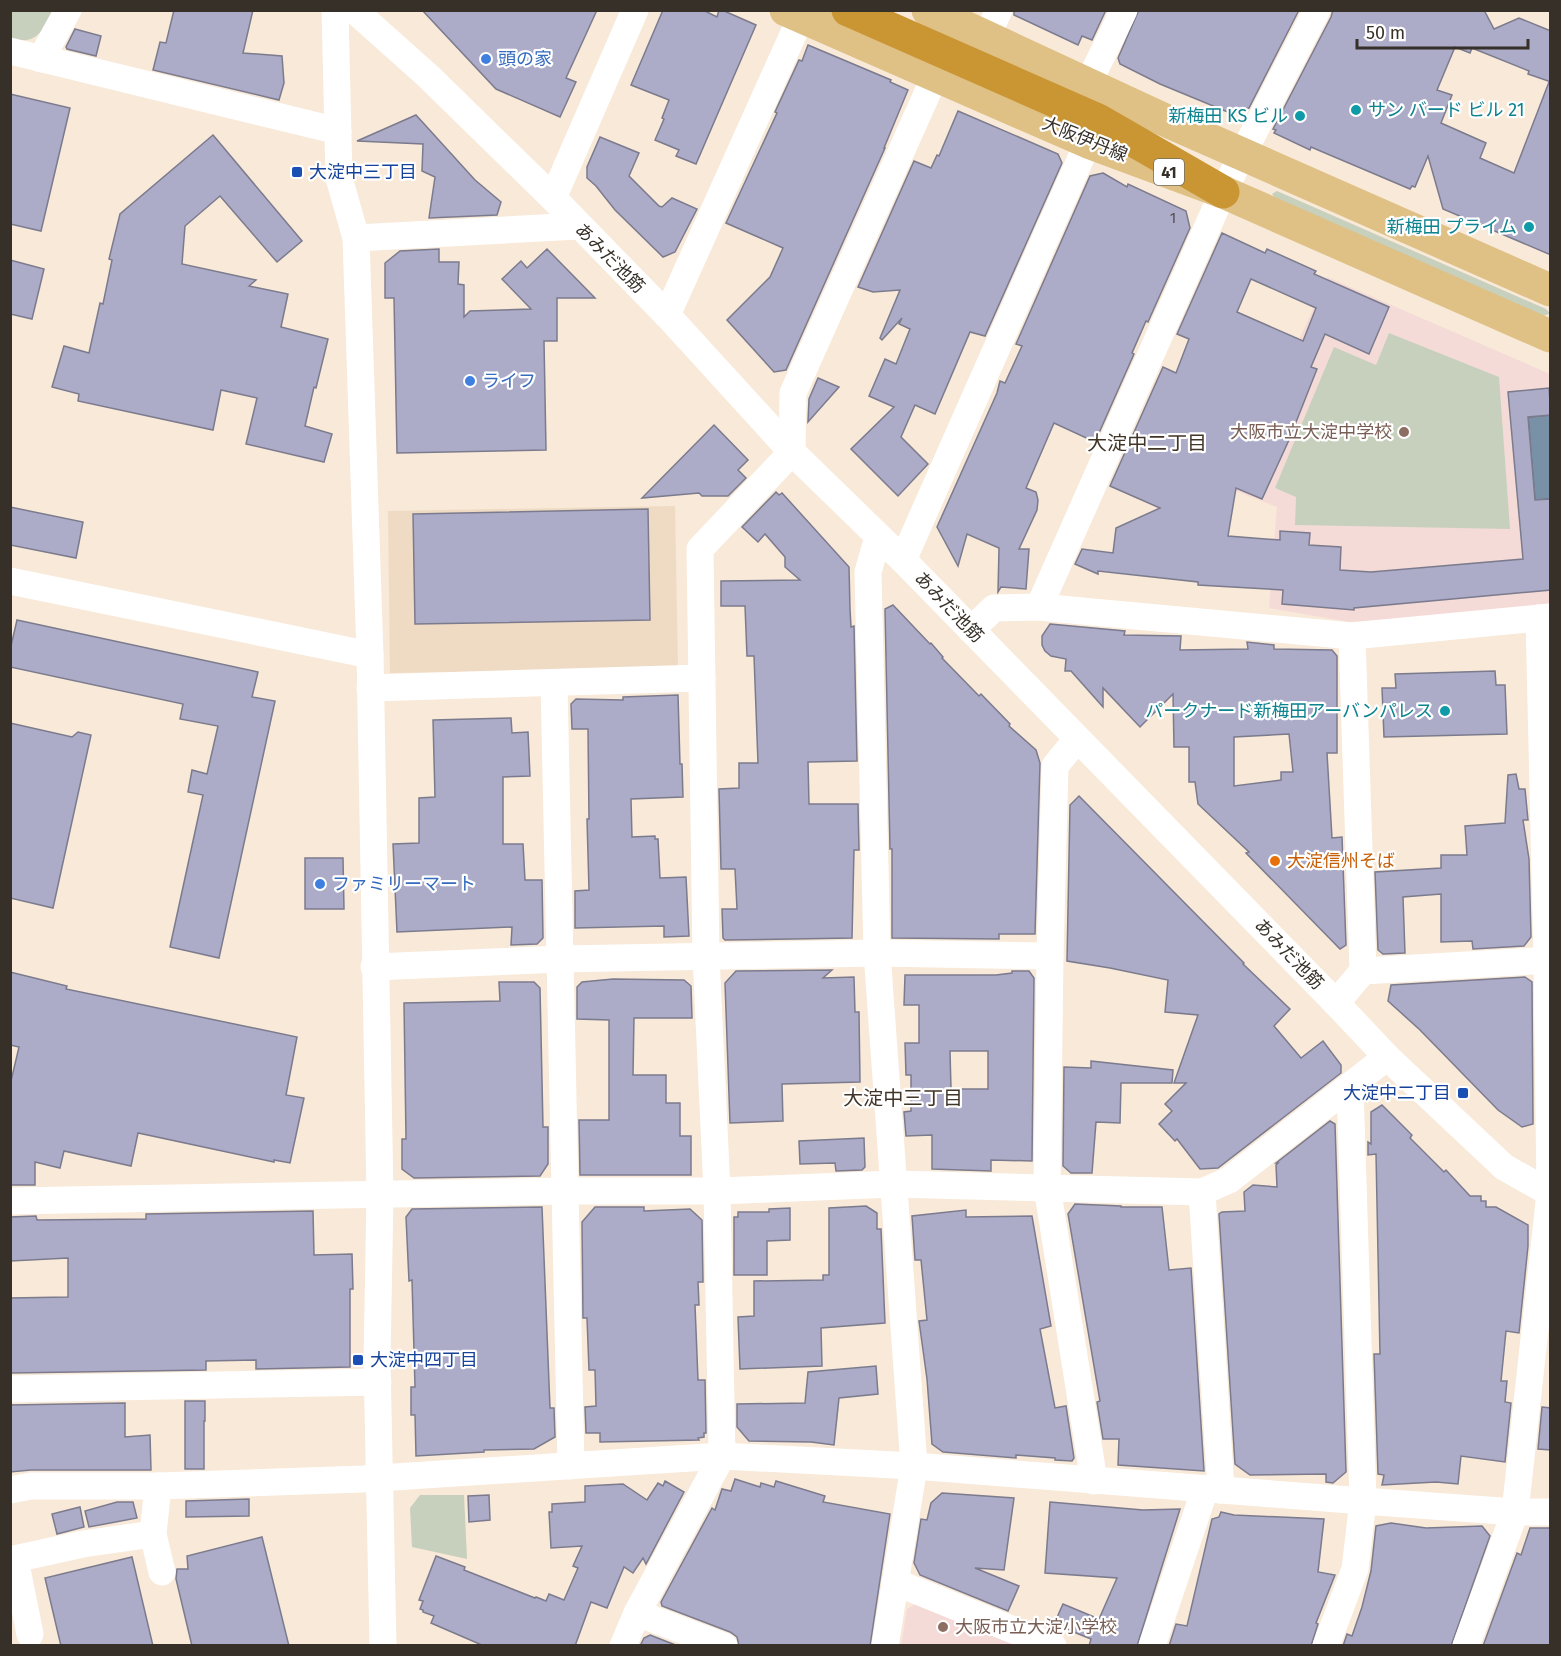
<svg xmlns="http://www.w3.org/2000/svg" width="1561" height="1656" font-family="'Fira Sans','Noto Sans JP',sans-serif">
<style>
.built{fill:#efdbc4}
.education{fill:#f5dbd7}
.green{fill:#c7d0bd}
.water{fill:#7991a6;stroke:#657480;stroke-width:1.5}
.building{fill:#acabc8;stroke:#7c7b8d;stroke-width:1.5;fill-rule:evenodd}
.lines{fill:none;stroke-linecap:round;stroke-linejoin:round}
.minor{stroke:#fff;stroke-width:27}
.major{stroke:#dfc085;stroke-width:33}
.highway{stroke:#ca9633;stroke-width:33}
.shop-dot{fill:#3f7fe0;stroke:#fff;stroke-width:2}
.culture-dot{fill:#0f9aa8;stroke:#fff;stroke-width:2}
.transit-dot{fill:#1a4fb4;stroke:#fff;stroke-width:2}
.education-dot{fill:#8d6e63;stroke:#fff;stroke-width:2}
.food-dot{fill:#e8710a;stroke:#fff;stroke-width:2}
.labels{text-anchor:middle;stroke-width:4.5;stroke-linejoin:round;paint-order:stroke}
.number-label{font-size:15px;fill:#544f51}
.shield{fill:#fff;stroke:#726e69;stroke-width:1.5}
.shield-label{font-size:16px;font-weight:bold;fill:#363029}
.shop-label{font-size:18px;fill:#366cbe;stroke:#fff;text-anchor:start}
.culture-label{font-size:18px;fill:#0d838f;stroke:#fff;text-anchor:end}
.street-label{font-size:18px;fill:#363029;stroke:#fff}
.transit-label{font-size:18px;fill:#164399;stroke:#fff;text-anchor:start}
.education-label{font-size:18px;fill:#785e54;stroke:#fff;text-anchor:end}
.food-label{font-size:18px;fill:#c56008;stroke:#fff;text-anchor:start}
.neighbourhood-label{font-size:20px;fill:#413528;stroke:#fff}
</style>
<rect width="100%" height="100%" fill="#f8e9d8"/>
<polygon class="built" points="675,506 678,668 390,673 388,511"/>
<g class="education">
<polygon points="1327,277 1550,374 1550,606 1350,622 1269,608 1277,507 1233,490"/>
<polygon points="919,1602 1025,1646 901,1646 907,1609"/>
</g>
<g class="green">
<path d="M11 11H54C42 31 37 45 11 39Z"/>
<polygon points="1277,191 1546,309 1549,312 1549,314 1543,316 1522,307 1274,197 1272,194"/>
<polygon points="1389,333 1499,377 1510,529 1295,525 1296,497 1275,488 1334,347 1376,365"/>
<polygon points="420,1495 464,1495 467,1559 412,1547 410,1508"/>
</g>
<polygon class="water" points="1550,415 1550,499 1535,500 1528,417"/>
<g class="building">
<polygon points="174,10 253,10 243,53 282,56 284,83 279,100 153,70 160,42 166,43"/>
<polygon points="422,10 597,10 566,78 576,82 560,117 496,89"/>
<polygon points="663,10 703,10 717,17 719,10 722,10 756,25 696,164 676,156 679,150 655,140 664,119 662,118 669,100 631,85"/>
<polygon points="1014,10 1106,10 1092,40 1082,36 1078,45 1014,15"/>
<polygon points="1139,10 1299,10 1249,108 1230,113 1160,84 1120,64 1118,58"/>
<polygon points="1333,10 1484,10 1494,29 1519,18 1551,31 1551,82 1528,74 1529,71 1472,48 1470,53 1455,47 1437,90 1452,95 1441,123 1486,143 1480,158 1514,173 1549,82 1551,82 1551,255 1443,209 1428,156 1415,187 1412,186 1410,189 1311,147 1310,150 1274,133 1276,130 1273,129 1331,17"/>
<polygon points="75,29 101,36 96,56 67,49 66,47"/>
<polygon points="808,45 891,80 890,82 908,90 884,148 885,148 786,370 774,372 727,320 770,277 783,248 726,223 777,113 775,112 799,60 802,61"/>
<polygon points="10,94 70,108 41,231 10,224"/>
<polygon points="958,111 1058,154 1062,163 985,336 970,332 935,414 915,405 901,437 928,464 898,496 851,449 894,407 869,396 885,359 896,364 910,329 899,324 902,318 882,340 880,338 900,290 873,292 858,287 914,161 931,168 937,155 939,156"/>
<polygon points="416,115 475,180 501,202 497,215 429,218 435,177 422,171 423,144 357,141"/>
<polygon points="213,135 302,241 277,262 220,196 185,226 182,264 256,280 249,286 288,294 281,327 328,339 316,388 314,387 305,426 332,434 324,462 246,444 257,398 221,390 213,430 78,401 79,394 52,387 64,346 89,353 100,303 103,304 112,260 109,259 120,214"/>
<polygon points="600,137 639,153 629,176 659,206 662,207 672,198 697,209 675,252 663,257 615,210 596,186 587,178 587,167"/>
<polygon points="1103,173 1127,187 1128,184 1186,211 1190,228 1148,322 1146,321 1132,353 1134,354 1095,442 1054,423 1026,488 1036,492 1038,500 1037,510 1019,549 1029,549 1026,589 1001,587 998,592 999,548 967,534 958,566 937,527 997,393 1000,381 1005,383 1022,346 1016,344 1090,176"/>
<path d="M1222 233 1265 253 1267 249 1316 271 1314 274 1389 307 1369 354 1325 334 1311 367 1317 369 1289 440 1262 499 1236 488 1228 536 1280 540V531L1310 533 1309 545 1341 547 1340 570 1371 572 1523 559 1508 392 1549 388 1551 415 1528 417 1535 500 1551 499V590L1354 608V610L1282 604 1283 590 1198 585V582L1098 571V574L1075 564 1082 549 1113 553 1116 528 1160 508 1110 486 1163 367 1176 373 1189 339 1177 334ZM1251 279 1316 308 1303 341 1237 312Z"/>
<polygon points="439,249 439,262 459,262 458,284 464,285 464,317 470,311 531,309 502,279 521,261 527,268 547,249 595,298 557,298 557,341 544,341 546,450 397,453 394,298 385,298 385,263 400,251"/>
<polygon points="10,260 44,269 32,319 10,314"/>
<polygon points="818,378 839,387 808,422 809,399"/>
<polygon points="714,425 748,460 738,470 746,478 728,496 702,496 699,493 642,498"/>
<polygon points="776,492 779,495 782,493 849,567 850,609 851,627 854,626 857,761 808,762 809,804 858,804 859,850 854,850 852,938 725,940 723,938 722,909 737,909 735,869 721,869 719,789 739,788 739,763 758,763 754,656 747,656 745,606 721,606 721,581 800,580 785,567 785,557 765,534 758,542 742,527"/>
<polygon points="10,507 83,522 76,558 10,545"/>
<polygon points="648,509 650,620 415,624 413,514"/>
<polygon points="893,605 930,644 931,643 943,657 942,658 979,696 981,694 1010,724 1009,726 1036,750 1040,763 1035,934 999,934 999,939 892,938 892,849 890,849 885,609"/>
<polygon points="17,620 258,672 252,697 275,701 219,958 170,947 203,795 188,792 192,770 207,774 218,726 180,719 183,704 10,667 10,650"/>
<path d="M1050 624 1125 631 1124 635 1181 636 1180 650 1248 649 1247 642 1274 645V649L1332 650 1337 656V753H1327L1332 838 1342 837 1346 945 1340 949 1246 853 1249 852 1198 804 1195 782H1189V747H1174L1173 694 1140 727 1103 688V707L1071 671H1065L1066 659 1051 656 1045 651 1042 645V636ZM1289 734 1293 772H1281V780L1234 786V737Z"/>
<polygon points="1495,671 1496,685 1505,685 1507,734 1384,737 1382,688 1396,688 1395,674"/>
<polygon points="678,695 680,764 682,764 683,797 631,799 632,837 655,836 655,839 658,839 660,878 686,877 689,936 664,937 664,926 575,928 575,891 589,890 587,819 589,819 588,729 572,729 571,704 576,699 623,700 623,697"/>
<polygon points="511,718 512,733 528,732 530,776 503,777 503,844 523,844 525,880 542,880 543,938 537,944 511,945 512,927 397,932 393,844 419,843 419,798 435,797 433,720"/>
<polygon points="10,723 72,737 78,732 91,735 53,908 10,898"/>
<polygon points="1516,774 1519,789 1525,789 1528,820 1523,820 1529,859 1531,937 1524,946 1473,949 1472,941 1441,942 1441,894 1403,897 1405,953 1383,954 1378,950 1375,872 1441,868 1441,855 1467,855 1465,826 1505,823 1508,775"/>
<polygon points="1079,796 1244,963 1243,964 1290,1009 1274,1026 1301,1058 1323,1041 1341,1065 1341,1073 1218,1168 1200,1169 1177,1139 1175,1141 1159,1124 1172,1111 1165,1104 1186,1083 1174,1083 1198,1015 1165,1012 1168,980 1110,968 1067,961 1070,805"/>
<polygon points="305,858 343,858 344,909 305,909"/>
<polygon points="832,970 823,978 854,977 855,1012 859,1012 860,1082 782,1084 783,1121 730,1123 725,983 736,971"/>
<path d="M1012 971H1029L1034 978 1032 1161 991 1160V1171L932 1169V1135L906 1136 904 1112 911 1111V1075H906L905 1043H919V1005H904L905 975H996L1012 973ZM950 1051H988V1089H951Z"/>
<polygon points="10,972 67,986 66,989 297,1037 286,1095 304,1098 290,1163 274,1160 274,1162 138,1133 131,1166 64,1151 60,1168 35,1162 35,1185 10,1185 10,1085 19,1047 10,1045"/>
<polygon points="1525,977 1532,982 1533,1124 1522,1127 1498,1110 1420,1030 1388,1001 1391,985"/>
<polygon points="613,979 684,980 691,986 692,1018 634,1018 633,1075 666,1075 666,1103 680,1103 680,1136 691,1136 691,1175 580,1175 579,1120 609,1120 609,1020 577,1019 577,987 582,982"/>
<polygon points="499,982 534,982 540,988 543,1127 548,1127 548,1164 540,1176 414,1178 402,1169 402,1139 406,1139 404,1003 500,1001"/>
<polygon points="1091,1061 1173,1070 1172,1083 1121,1083 1120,1123 1096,1122 1092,1173 1071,1173 1063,1166 1064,1067 1091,1068"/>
<polygon points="1382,1105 1412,1135 1410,1138 1444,1172 1446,1170 1470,1196 1481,1196 1481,1201 1486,1201 1486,1207 1496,1207 1528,1225 1528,1246 1519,1333 1506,1331 1501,1381 1507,1381 1505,1402 1511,1403 1505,1462 1461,1456 1458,1484 1436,1482 1382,1485 1384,1475 1378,1474 1374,1354 1380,1354 1376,1154 1368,1155 1368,1142 1371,1144 1371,1112"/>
<polygon points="1330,1121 1335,1124 1346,1472 1333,1483 1326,1482 1326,1474 1250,1475 1235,1464 1219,1214 1222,1212 1245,1211 1244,1192 1253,1185 1277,1187 1276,1165 1278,1163 1276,1163"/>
<polygon points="864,1138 865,1167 862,1170 836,1171 835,1163 800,1164 799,1141"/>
<polygon points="1075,1204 1121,1206 1121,1207 1162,1207 1169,1270 1191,1268 1204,1471 1118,1465 1119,1439 1103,1439 1097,1402 1100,1401 1068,1214"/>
<polygon points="866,1206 877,1213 877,1229 881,1229 885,1323 821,1328 822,1366 740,1369 738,1317 754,1316 754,1281 823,1280 823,1275 829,1275 829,1208"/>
<polygon points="542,1207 550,1408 554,1408 555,1437 534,1449 484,1450 484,1452 416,1456 415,1415 411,1415 411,1387 415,1387 412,1280 409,1281 406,1217 412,1209"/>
<polygon points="595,1207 644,1207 644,1211 690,1209 702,1220 703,1282 698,1282 699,1305 695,1305 698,1380 705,1380 706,1433 704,1433 704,1437 698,1438 699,1440 600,1442 600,1433 586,1433 585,1407 596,1406 595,1370 589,1370 587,1318 583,1318 582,1222"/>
<polygon points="790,1208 790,1240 767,1241 767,1275 734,1275 734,1217 738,1217 738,1212 769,1212 769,1209"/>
<polygon points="966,1210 966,1217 1032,1216 1051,1326 1040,1329 1055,1408 1066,1406 1074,1458 1072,1461 1055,1460 1055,1458 1016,1455 1016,1458 943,1452 932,1444 927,1379 919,1321 927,1320 921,1260 915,1260 912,1216"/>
<polygon points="313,1211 314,1255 352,1254 353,1289 350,1289 350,1367 256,1369 256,1360 206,1361 206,1370 10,1373 10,1298 68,1297 68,1258 11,1261 10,1217 36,1216 37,1220 146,1219 146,1214"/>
<polygon points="876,1366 878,1394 839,1398 834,1445 811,1442 749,1441 737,1427 737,1404 805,1403 808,1372"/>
<polygon points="185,1401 205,1401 205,1421 204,1421 204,1469 185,1469"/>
<polygon points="125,1403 125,1437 150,1435 151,1470 31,1470 10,1472 10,1405"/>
<polygon points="1542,1407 1551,1408 1551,1450 1538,1449"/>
<polygon points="735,1479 760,1487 761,1483 774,1487 776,1481 825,1496 823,1502 890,1514 870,1646 739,1646 737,1637 730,1632 662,1606 661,1602 712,1508 715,1510 722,1489 731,1491"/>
<polygon points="665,1481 684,1492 646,1564 643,1558 633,1573 624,1567 607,1608 591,1602 575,1646 484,1646 431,1623 434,1616 423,1612 423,1610 420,1609 423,1601 419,1600 436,1556 465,1567 464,1570 535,1598 536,1597 546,1601 549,1594 564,1600 578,1568 573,1566 582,1546 551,1548 549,1512 552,1512 552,1504 585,1502 585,1486 623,1484 647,1500 658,1483 663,1486"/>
<polygon points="942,1493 1014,1498 1004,1570 975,1568 1019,1586 1008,1611 920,1575 914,1563 921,1519 927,1520 931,1503"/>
<polygon points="489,1495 490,1520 469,1522 468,1496"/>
<polygon points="249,1499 249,1516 186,1517 186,1501"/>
<polygon points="117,1502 133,1502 137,1518 89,1527 85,1511"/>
<polygon points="1050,1502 1143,1510 1180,1509 1137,1646 1089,1646 1091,1639 1054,1624 1063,1604 1099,1619 1117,1578 1045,1573"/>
<polygon points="80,1507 84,1527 57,1534 52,1514"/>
<polygon points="1221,1512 1234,1515 1324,1519 1318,1572 1335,1575 1316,1623 1318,1624 1311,1646 1169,1646 1176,1624 1187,1626 1212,1519 1219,1517"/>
<polygon points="1391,1523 1426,1528 1482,1526 1490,1536 1451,1646 1343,1646 1347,1634 1352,1636 1362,1607 1371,1571 1376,1526"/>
<polygon points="1530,1528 1551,1528 1551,1646 1483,1646 1517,1553 1521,1555"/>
<polygon points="262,1537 289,1646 192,1646 176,1579 177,1569 188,1569 187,1556"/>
<polygon points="132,1557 153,1646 61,1646 45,1578"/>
<polygon points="650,1635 678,1646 640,1646 644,1638"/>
</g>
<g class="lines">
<g class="minor">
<polyline points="335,10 339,178 356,238 370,655 380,1195 377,1361 383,1646"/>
<polyline points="354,10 428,76 553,198 667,315 792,452 903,560 1336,1003 1387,1057 1504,1167 1550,1193"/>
<polyline points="987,36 999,10"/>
<polyline points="10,51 338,131"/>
<polyline points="41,59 68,10"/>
<polyline points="1088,84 1124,10"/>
<polyline points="553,198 635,10"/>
<polyline points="356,238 578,226"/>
<polyline points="667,315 801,17"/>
<polyline points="878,537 868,572 877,953 914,1466 885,1646"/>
<polyline points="903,560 1088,142"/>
<polyline points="10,581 370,655"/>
<polyline points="1039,607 1223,192 1317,10"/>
<polyline points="971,630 994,608 1039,607 1352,636 1550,617"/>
<path d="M554 684C561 945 564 1205 571 1466"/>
<polyline points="370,688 702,678"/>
<polyline points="1077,739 1055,766 1050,956 1047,1187 1094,1481"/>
<polyline points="374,967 561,959 877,953 1050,956"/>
<polyline points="1363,971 1550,960"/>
<polyline points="1336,1003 1363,971 1352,636"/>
<polyline points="1202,1192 1221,1490"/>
<polyline points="10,1201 563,1191 717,1191 894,1184 1202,1192 1229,1180 1387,1057"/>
<polyline points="10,1389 378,1382"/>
<polyline points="158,1486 153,1534 162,1572"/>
<polyline points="10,1490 31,1486 158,1486 363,1479 722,1456 914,1466 1363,1501 1515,1512 1550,1512"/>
<polyline points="15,1559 30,1634"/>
<polyline points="10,1560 83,1544 153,1534"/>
<polyline points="895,1582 1053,1646"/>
<polyline points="637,1613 724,1646"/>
<polyline points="623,1646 637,1613 722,1456 717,1191 706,956 700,549 792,452 793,393 935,76"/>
<polyline points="1152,1646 1205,1489"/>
<polyline points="1326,1646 1355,1569 1363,1501 1350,1086"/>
<polyline points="1466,1646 1515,1512 1550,1193 1547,960 1539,618"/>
</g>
<g class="major">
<polyline points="786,10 1088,142 1223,192 1550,336"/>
<polyline points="928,10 1167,121 1550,290"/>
</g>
<polyline class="highway" points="848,10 1098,120 1223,192"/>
</g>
<g class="shop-dot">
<circle cx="486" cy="59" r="6"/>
<circle cx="470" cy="381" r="6"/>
<circle cx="320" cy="884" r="6"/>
</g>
<g class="culture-dot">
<circle cx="1356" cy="110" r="6"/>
<circle cx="1300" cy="116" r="6"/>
<circle cx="1529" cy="227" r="6"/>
<circle cx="1445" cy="711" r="6"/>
</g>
<g class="transit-dot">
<rect x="291" y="166" width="12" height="12" rx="3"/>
<rect x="1457" y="1087" width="12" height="12" rx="3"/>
<rect x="352" y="1354" width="12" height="12" rx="3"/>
</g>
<g class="education-dot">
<circle cx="1404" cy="432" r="6"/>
<circle cx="943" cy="1627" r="6"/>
</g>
<circle class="food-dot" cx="1275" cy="861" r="6"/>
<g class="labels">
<g class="number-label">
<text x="1173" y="223">1</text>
</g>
<rect class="shield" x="1154" y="159" width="30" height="26" rx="4.5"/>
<g class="shield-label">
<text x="1169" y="178">41</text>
</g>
<g class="shop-label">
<text x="498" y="65">頭の家</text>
<text x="482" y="387">ライフ</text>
<text x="332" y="890">ファミリーマート</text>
</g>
<g class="culture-label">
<text x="1368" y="116" text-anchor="start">サン バード ビル 21</text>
<text x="1288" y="122">新梅田 KS ビル</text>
<text x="1517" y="233">新梅田 プライム</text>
<text x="1433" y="717">パークナード新梅田アーバンパレス</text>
</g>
<g class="street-label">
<text transform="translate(1085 139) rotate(22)" y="6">大阪伊丹線</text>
<text transform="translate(610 258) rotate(45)" y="6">あみだ池筋</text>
<text transform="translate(949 607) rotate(46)" y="6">あみだ池筋</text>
<text transform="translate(1289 954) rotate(46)" y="6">あみだ池筋</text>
</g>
<g class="transit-label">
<text x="309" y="178">大淀中三丁目</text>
<text x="1451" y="1099" text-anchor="end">大淀中二丁目</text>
<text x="370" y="1366">大淀中四丁目</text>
</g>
<g class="education-label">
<text x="1392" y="438">大阪市立大淀中学校</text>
<text x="955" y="1633" text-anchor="start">大阪市立大淀小学校</text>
</g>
<g class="food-label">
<text x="1287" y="867">大淀信州そば</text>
</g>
<g class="neighbourhood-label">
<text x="1147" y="450">大淀中二丁目</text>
<text x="903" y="1105">大淀中三丁目</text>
</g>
</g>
<rect width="1561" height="1656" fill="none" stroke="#363029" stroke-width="24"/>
<path d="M1357 39v9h171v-9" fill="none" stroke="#363029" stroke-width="3"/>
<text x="1366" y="39" font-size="18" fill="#363029" stroke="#ffffff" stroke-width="4.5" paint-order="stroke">50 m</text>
</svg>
